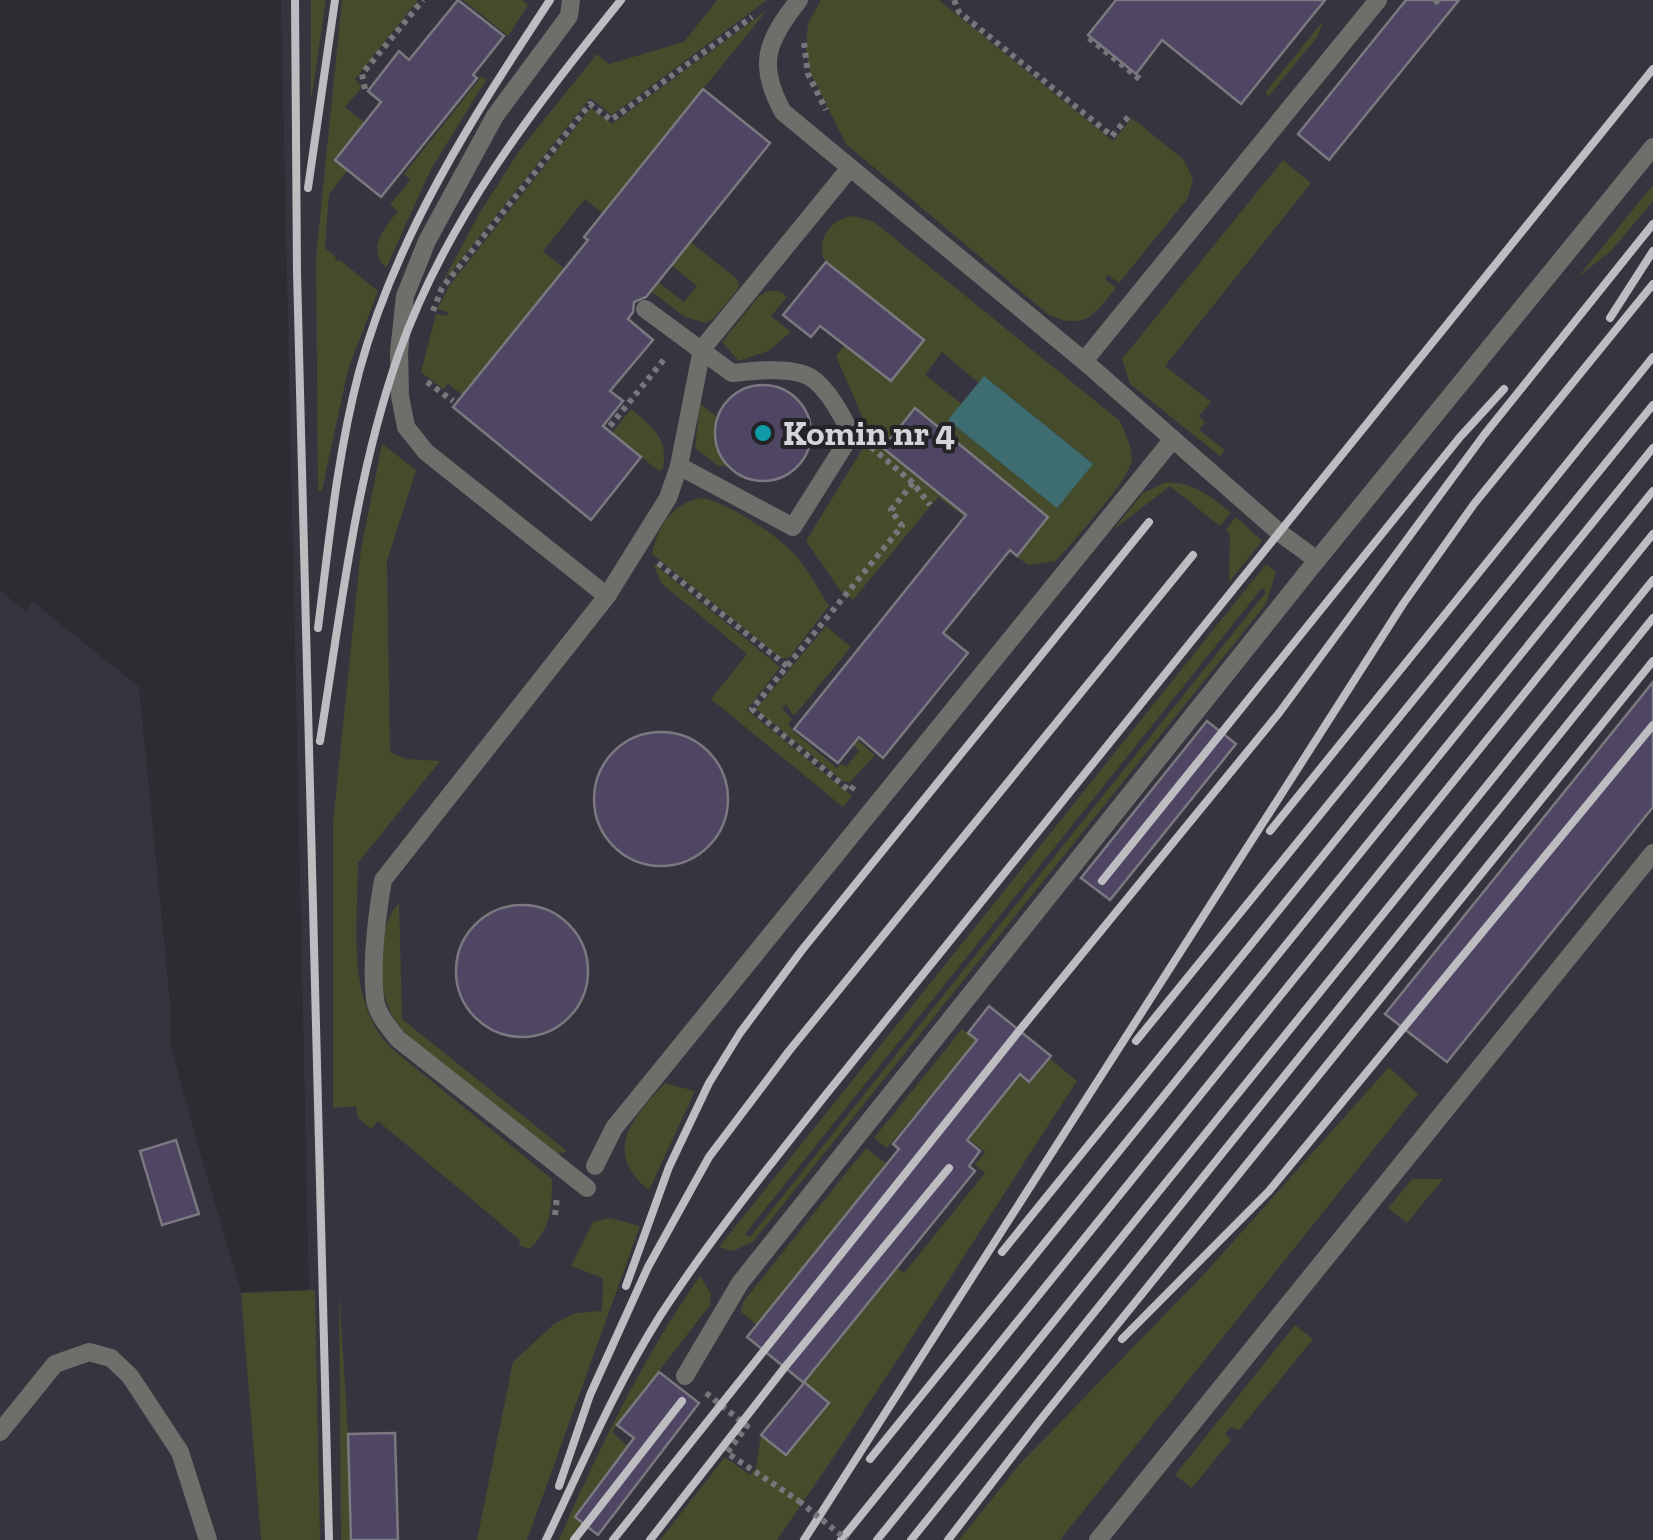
<svg xmlns="http://www.w3.org/2000/svg" width="1653" height="1540" font-family="'Zilla Slab',serif">
<style>
.built{fill:#37343f}
.green{fill:#454c2c;fill-rule:evenodd}
.water{fill:#3d6c71}
.building{fill:#4f4664;stroke:#7b7980;stroke-width:2.5}
.lines{fill:none;stroke-linecap:round;stroke-linejoin:round}
.path{stroke:#77767b;stroke-width:6;stroke-dasharray:5 5;stroke-linecap:butt}
.lane{stroke:#6f6e6b;stroke-width:18}
.rail{stroke:#bdbcc0;stroke-width:8}
.path-bridge{stroke:#77767b;stroke-width:6;stroke-dasharray:5 5;stroke-linecap:butt}
.culture-dot{fill:#0f9aa8;stroke:#242328;stroke-width:4}
.labels{text-anchor:middle;stroke-width:8;stroke-linejoin:round;paint-order:stroke}
.poi-label{font-size:35px;font-weight:bold;fill:#d5d4d8;stroke:#242328;text-anchor:start}
</style>
<rect width="100%" height="100%" fill="#2e2c32"/>
<polygon class="built" points="281,0 1653,0 1653,1540 0,1540 0,591 25,611 32,601 139,687 170,1003 171,1046 196,1139 241,1292 309,1290"/>
<g class="green">
<polygon points="311,0 326,0 311,101"/>
<polygon points="342,0 418,0 355,79 362,87 345,107 365,123 348,170 329,194 325,248 335,256 336,261 340,260 378,291 348,370 322,490 318,490 316,258"/>
<polygon points="463,0 522,0 528,5 508,36"/>
<polygon points="717,0 767,0 612,115 590,98 441,285 479,214 519,151 597,54 609,64 684,42"/>
<path d="M821 0H939L1113 141 1132 118 1183 159 1193 179 1188 198 1119 283 1108 275 1105 279 1116 288C1095 314 1085 331 1049 315L846 144 810 72 806 51 808 23Z"/>
<polygon points="767,10 603,213 585,199 543,251 565,269 463,395 448,384 443,389 421,372 436,314 447,316 448,312 437,309 449,286 591,108 612,124"/>
<polygon points="1324,20 1317,37 1269,96 1265,93"/>
<path d="M482 76 486 80 431 169 386 268C367 248 383 230 398 211L390 205 410 180 404 174Z"/>
<polygon points="1283,160 1311,183 1165,366 1211,402 1199,416 1205,422 1199,430 1225,450 1220,456 1130,384 1122,359"/>
<polygon points="1653,185 1653,201 1611,251 1578,277"/>
<path d="M852 216 873 221 1120 421C1125 432 1132 448 1132 459 1131 479 1071 543 1056 561L1028 565 938 497 853 600 840 590 806 541 866 443 869 432 836 356 878 304 823 258C818 237 831 220 852 216ZM895 318 923 340 890 381 862 359ZM942 352 979 383 985 377 1092 463 1057 507 949 421 962 404 925 375ZM914 409 1048 516 1016 555 883 448Z"/>
<polygon points="691,242 738,280 739,288 714,318 706,323 685,317 651,291 658,282 684,302 697,286 671,265"/>
<polygon points="768,291 779,291 787,297 771,316 791,332 768,351 739,361 722,342 759,296"/>
<path d="M700 404 718 418C714 438 718 450 730 467L717 465 695 448Z"/>
<path d="M631 409C654 428 668 437 663 469L659 471 612 433Z"/>
<path d="M382 444 416 470 387 561 390 752 406 759 440 761 358 863C358 925 345 1000 391 1048L552 1179C552 1205 551 1231 529 1249L519 1245 520 1240 378 1121 371 1129 358 1118 356 1106 333 1108V823L361 549Z"/>
<path d="M1164 483C1192 480 1210 496 1231 513L1220 526 1170 486 1113 530 1143 493Z"/>
<path d="M701 498C724 500 779 536 794 554 808 569 818 589 829 606L789 658H781L652 554C658 526 671 504 701 498Z"/>
<polygon points="1236,517 1262,541 1229,582 1230,534 1226,530"/>
<polygon points="653,563 780,667 747,710 852,796 843,807 711,699 747,654 661,583"/>
<path d="M1266 564 1276 572 1266 604 753 1242 733 1251 719 1247ZM1262 588 1266 592 750 1237 745 1234Z"/>
<polygon points="826,626 851,647 794,716 786,704 782,709 792,719 788,723 793,731 837,768 841,764 846,767 859,751 853,745 857,740 875,755 850,782 843,781 756,709"/>
<path d="M399 903 402 1019 567 1151 555 1155 409 1037C402 1029 394 1021 390 1011 376 982 376 927 399 903Z"/>
<polygon points="962,1029 977,1040 887,1148 874,1138"/>
<path d="M1049 1058 1077 1081C977 1234 881 1390 777 1540H660L725 1457 750 1475 756 1468 761 1435 786 1455 828 1403 804 1383 897 1268 904 1273 985 1173 975 1165 985 1152 968 1138 1020 1074 1030 1082Z"/>
<polygon points="1389,1067 1418,1094 1060,1540 959,1540 1019,1465 1207,1271"/>
<path d="M665 1083 695 1091 649 1190C601 1152 633 1117 665 1083Z"/>
<polygon points="866,1148 887,1164 757,1325 741,1312 743,1302"/>
<polygon points="1412,1179 1443,1179 1407,1223 1388,1208"/>
<polygon points="610,1218 640,1226 527,1540 477,1540 513,1362 554,1324 575,1313 602,1311 603,1278 571,1266 593,1222"/>
<path d="M700 1276 711 1294 710 1305 612 1432 628 1446 575 1516 582 1523 571 1540H559C599 1449 643 1357 700 1276Z"/>
<polygon points="315,1290 320,1540 261,1540 241,1293"/>
<polygon points="339,1291 348,1434 351,1540 341,1540"/>
<polygon points="1295,1325 1313,1339 1239,1430 1231,1427 1225,1434 1231,1440 1192,1488 1175,1475"/>
</g>
<polygon class="water" points="984,376 1093,464 1057,508 948,420"/>
<g class="building">
<polygon points="458,0 504,36 473,75 477,78 381,197 335,160 381,102 368,91 399,51 409,60"/>
<polygon points="1116,0 1325,0 1241,104 1162,40 1136,74 1088,35"/>
<polygon points="1406,0 1459,0 1329,160 1298,134"/>
<polygon points="703,89 770,143 646,297 634,302 633,312 628,319 653,340 610,391 623,401 603,426 641,457 591,520 453,407 588,240 584,237"/>
<polygon points="826,262 924,340 891,381 820,326 811,337 783,315"/>
<circle cx="763" cy="433" r="48"/>
<polygon points="915,408 1048,517 1017,556 1010,550 943,633 968,653 883,758 859,737 838,763 794,729 966,515 883,448"/>
<polygon points="1653,682 1653,807 1447,1062 1385,1014"/>
<polygon points="1207,721 1236,744 1110,900 1081,878"/>
<circle cx="661" cy="799" r="67"/>
<circle cx="522" cy="971" r="66"/>
<polygon points="989,1006 1051,1056 1029,1082 1020,1074 967,1140 980,1151 969,1166 975,1171 804,1382 829,1403 786,1455 761,1435 804,1383 747,1337 899,1149 893,1144 977,1040 968,1033"/>
<polygon points="176,1140 199,1214 162,1225 140,1151"/>
<polygon points="659,1372 699,1403 598,1535 575,1517 634,1438 617,1425"/>
<polygon points="395,1433 398,1540 351,1540 348,1434"/>
</g>
<g class="lines">
<g class="path">
<polyline points="954,0 959,12 1112,136 1129,116"/>
<polyline points="1435,0 1440,5"/>
<polyline points="1089,38 1142,81"/>
<polyline points="804,43 808,74 826,110"/>
<polyline points="365,89 362,74 423,0"/>
<polyline points="433,311 442,288 590,104 611,120 752,17"/>
<polyline points="427,382 453,401"/>
<polyline points="610,426 666,357"/>
<polyline points="871,447 913,483 930,505"/>
<polyline points="658,563 787,666"/>
<polyline points="854,786 850,791 752,709 902,526 891,510 913,483"/>
<polyline points="555,1215 557,1197"/>
<polyline points="706,1393 747,1426 727,1453 799,1501"/>
</g>
<g class="lane">
<path d="M571 0 569 16 495 116 427 241 405 296 399 352 400 396 406 427 426 452 607 596 383 880C377 915 371 963 375 999 377 1014 389 1028 398 1039L587 1188"/>
<path d="M799 0C766 41 757 65 783 112L1084 361"/>
<path d="M645 309 732 373C753 371 791 366 810 377 827 387 844 418 851 435L793 527 679 466"/>
<polyline points="1317,560 1653,147"/>
<polyline points="607,596 668,498 679,466 702,349 850,168"/>
<polyline points="595,1166 614,1128 1173,439"/>
<polyline points="685,1376 740,1283 1317,560 1280,533 1084,361 1378,0"/>
<polyline points="0,1432 55,1364 89,1352 111,1358 130,1376 180,1452 208,1540"/>
<polyline points="1098,1540 1653,853"/>
</g>
<g class="rail">
<polyline points="295,0 297,272 329,1540"/>
<polyline points="308,188 335,0"/>
<polyline points="1610,318 1653,251"/>
<path d="M318 628C329 542 337 456 359 372 396 235 473 117 550 0"/>
<path d="M320 741C341 611 355 478 399 353 446 220 534 108 621 0"/>
<polyline points="1270,831 1653,357"/>
<polyline points="1102,881 1460,437 1504,389"/>
<polyline points="1136,1041 1653,405"/>
<polyline points="1002,1252 1653,448"/>
<polyline points="626,1286 669,1167 709,1083 740,1033 802,950 1149,522"/>
<polyline points="1122,1339 1269,1191 1653,725"/>
<polyline points="870,1459 1653,491"/>
<polyline points="559,1486 590,1395 648,1267 709,1157 789,1051 1193,555"/>
<path d="M546 1540C582 1465 615 1387 660 1316 710 1239 768 1168 824 1097L1653 69"/>
<polyline points="574,1540 682,1401"/>
<polyline points="613,1540 1019,1031 1279,713 1484,435 1653,224"/>
<polyline points="650,1540 785,1367 949,1168"/>
<polyline points="804,1540 1403,604 1474,504 1653,284"/>
<polyline points="841,1540 1653,534"/>
<polyline points="877,1540 1653,580"/>
<polyline points="911,1540 1653,618"/>
<polyline points="948,1540 1041,1419 1653,661"/>
</g>
<polyline class="path-bridge" points="799,1501 847,1540"/>
</g>
<circle class="culture-dot" cx="763" cy="433" r="10"/>
<g class="labels">
<g class="poi-label">
<text x="783" y="445">Komin nr 4</text>
</g>
</g>
</svg>
